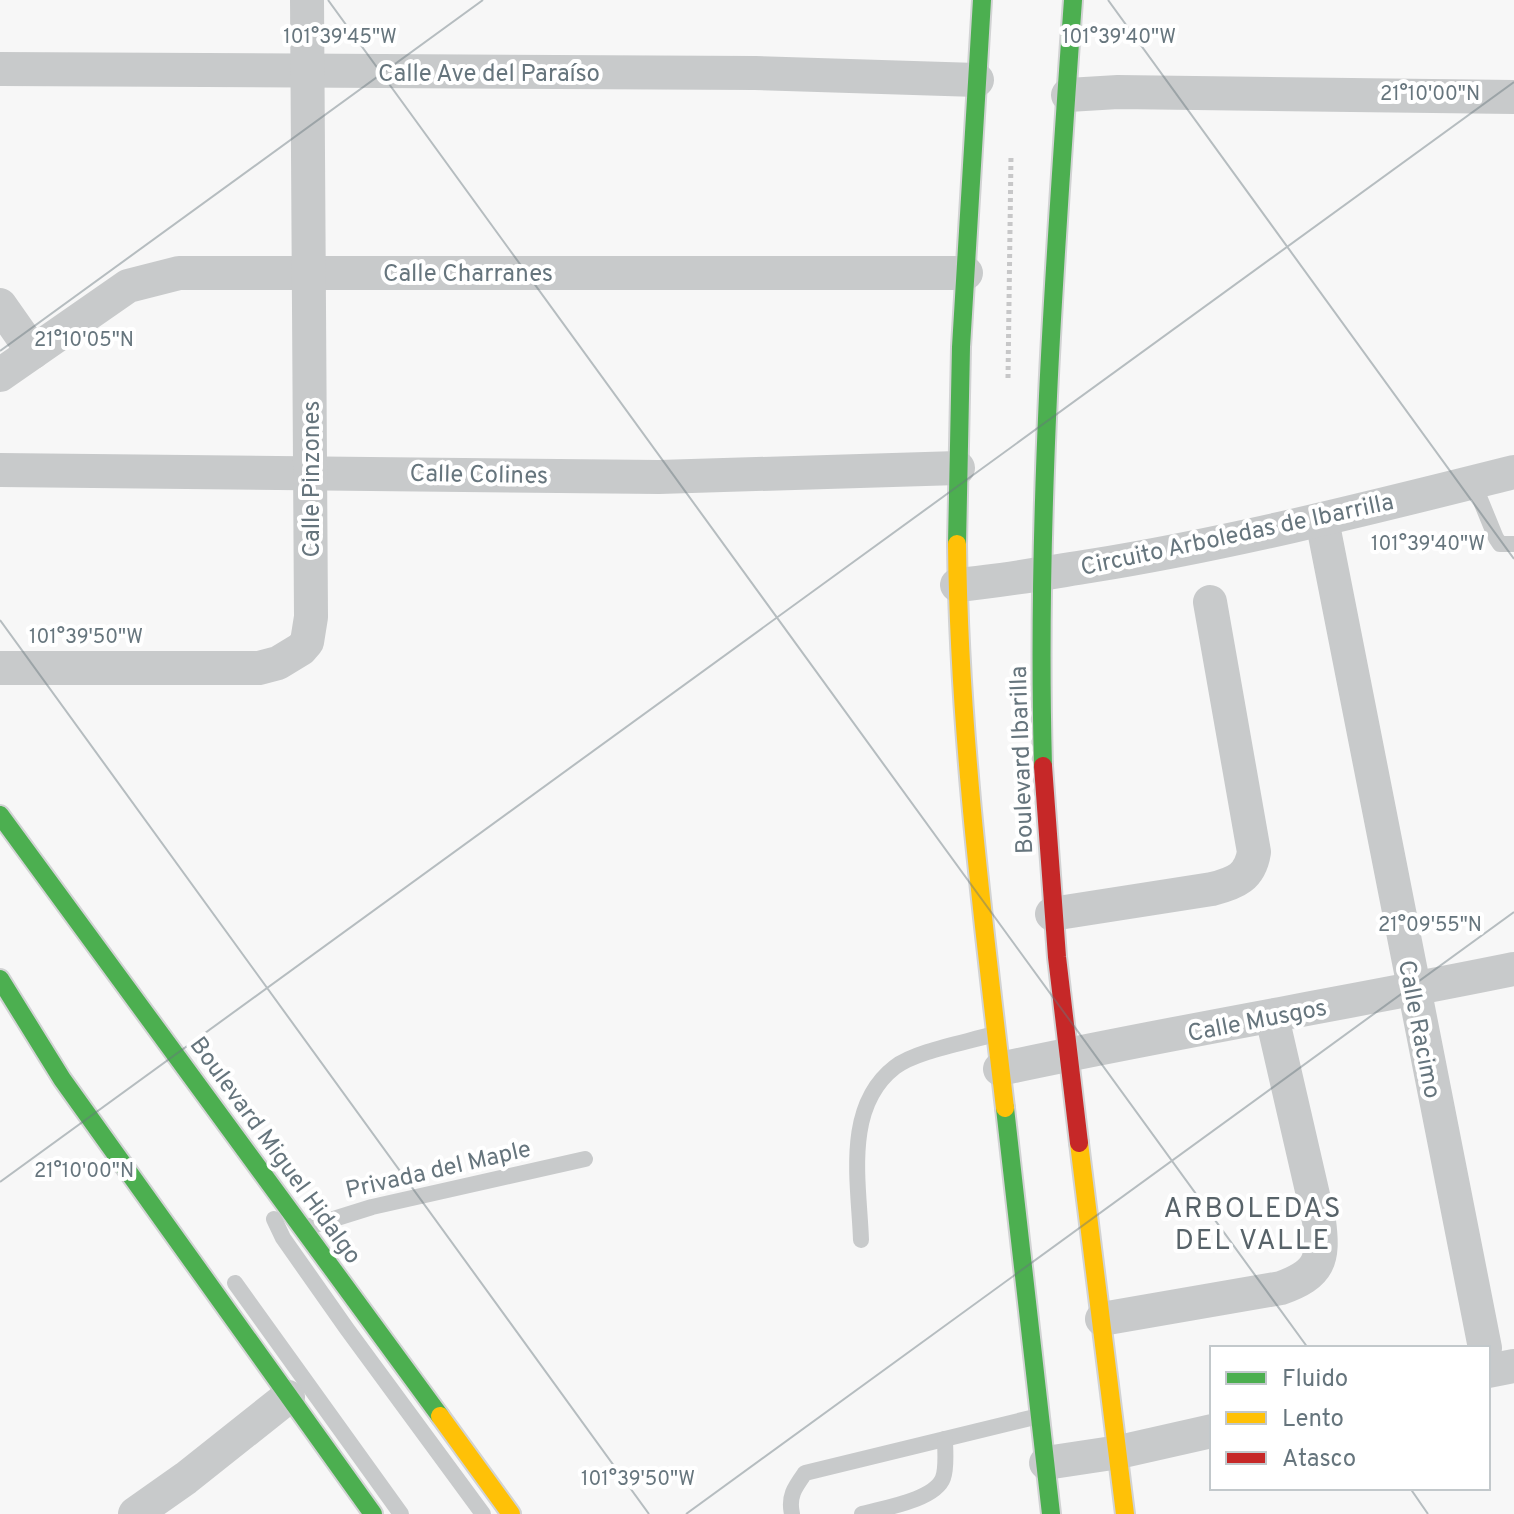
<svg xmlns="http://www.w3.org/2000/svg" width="1514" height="1514" font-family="Overpass,sans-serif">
  <rect width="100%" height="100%" fill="#f7f7f7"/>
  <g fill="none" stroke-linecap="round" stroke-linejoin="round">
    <defs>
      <g id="fast">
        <path d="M957 544 961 347 982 0"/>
        <path d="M1043 766C1036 510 1055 255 1073 0"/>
        <path d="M0 815 440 1416"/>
        <path d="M0 979 62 1079 373 1514"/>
        <path d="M1005 1108 1051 1514"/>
      </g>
      <g id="slow">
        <path d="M957 544C959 733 983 920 1005 1108"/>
        <path d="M1079 1143 1125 1514"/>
        <path d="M440 1416 511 1514"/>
      </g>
      <path id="jam" d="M1043 766 1057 957 1079 1143"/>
    </defs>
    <use href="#fast" stroke="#d2d3d4" stroke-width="22"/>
    <use href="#slow" stroke="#d2d3d4" stroke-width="22"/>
    <use href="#jam" stroke="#d2d3d4" stroke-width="22"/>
    <path stroke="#c7c7c8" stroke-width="5" stroke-dasharray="4 4" stroke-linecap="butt" d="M1008 378 1011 156"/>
    <g stroke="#c8cacb" stroke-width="16">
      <path d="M1473 482 1496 538 1500 544H1514"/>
      <path d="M274 1219 283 1238 347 1329 483 1514"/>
      <path d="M308 1227 372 1207 585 1159"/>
      <path d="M861 1240C859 1183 843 1107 895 1067 915 1051 968 1042 994 1034"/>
      <path d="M235 1283 401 1514"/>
      <path d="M792 1514C788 1496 795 1487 805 1473L1039 1416"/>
      <path d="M862 1514C883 1508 935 1500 943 1478 947 1467 945 1451 945 1439"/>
    </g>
    <g stroke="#c8cacb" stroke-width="34">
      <path d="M0 69 755 73 977 80"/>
      <path d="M1068 95 1118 92 1514 97"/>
      <path d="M0 305 33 352"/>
      <path d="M0 375 128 286 179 273H966"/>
      <path d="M0 470 659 477 958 468"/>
      <path d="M1322 520 1485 1348"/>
      <path d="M957 585C1002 581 1046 573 1090 566 1233 543 1374 507 1514 472"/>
      <path d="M0 668H259L278 663 301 649 307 642 311 617 307 0"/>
      <path d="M1052 914 1212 889C1236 883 1250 877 1254 852L1210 602"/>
      <path d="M1000 1069C1171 1032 1343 1004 1514 969"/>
      <path d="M1102 1319 1281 1288C1320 1274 1324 1260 1319 1221L1272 1017"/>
      <path d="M1488 1371 1514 1366"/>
      <path d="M1046 1463 1119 1452 1212 1431"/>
      <path d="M135 1514 186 1478 288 1397"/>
    </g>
    <use href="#fast" stroke="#4caf50" stroke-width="18"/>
    <use href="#slow" stroke="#ffc107" stroke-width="18"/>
    <use href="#jam" stroke="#c62828" stroke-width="18"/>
  </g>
  <path fill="none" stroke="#66757d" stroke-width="2" stroke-opacity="0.45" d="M328 0 1308 1348M1108 0 1514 559M0 351 483 0M0 620 649 1514M0 1182 1514 82M1410 1488 1428 1514M686 1514 1514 912"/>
  <g text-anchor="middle" stroke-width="8" stroke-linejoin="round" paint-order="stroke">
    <g font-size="24" fill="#66757d" stroke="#fff">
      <text x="489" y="81">Calle Ave del Paraíso</text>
      <text x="468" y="281">Calle Charranes</text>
      <text transform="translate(479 474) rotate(1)" y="8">Calle Colines</text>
      <text transform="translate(311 479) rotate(-90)" y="8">Calle Pinzones</text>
      <text transform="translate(1237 534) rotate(-12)" y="8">Circuito Arboledas de Ibarrilla</text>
      <text transform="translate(1021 760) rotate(-92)" y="8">Boulevard Ibarilla</text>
      <text transform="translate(1257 1020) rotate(-11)" y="8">Calle Musgos</text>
      <text transform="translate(1420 1029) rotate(79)" y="8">Calle Racimo</text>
      <text transform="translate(276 1150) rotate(54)" y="8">Boulevard Miguel Hidalgo</text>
      <text transform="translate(438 1169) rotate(-13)" y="8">Privada del Maple</text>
    </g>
    <g font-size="28" letter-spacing="2" fill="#586369" stroke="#fff">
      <text x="1253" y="1217">ARBOLEDAS<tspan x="1253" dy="32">DEL VALLE</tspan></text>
    </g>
  </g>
  <g font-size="20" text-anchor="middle" fill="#66757d" stroke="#fff" stroke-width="8" stroke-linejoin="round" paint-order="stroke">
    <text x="340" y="43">101°39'45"W</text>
    <text x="1119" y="43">101°39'40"W</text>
    <text x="1430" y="100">21°10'00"N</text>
    <text x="84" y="346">21°10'05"N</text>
    <text x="1428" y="550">101°39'40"W</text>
    <text x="86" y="643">101°39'50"W</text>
    <text x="1430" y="931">21°09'55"N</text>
    <text x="84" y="1177">21°10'00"N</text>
    <text x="638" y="1485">101°39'50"W</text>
  </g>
  <rect x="1210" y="1346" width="280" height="144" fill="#ffffff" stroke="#c2c8cb" stroke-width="2"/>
  <rect x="1226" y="1372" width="40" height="12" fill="#4caf50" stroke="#c2c8cb" stroke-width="2"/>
  <text x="1282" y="1386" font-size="24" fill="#66757d">Fluido</text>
  <rect x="1226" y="1412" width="40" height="12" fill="#ffc107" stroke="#c2c8cb" stroke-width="2"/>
  <text x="1282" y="1426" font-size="24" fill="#66757d">Lento</text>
  <rect x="1226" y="1452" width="40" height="12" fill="#c62828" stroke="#c2c8cb" stroke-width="2"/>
  <text x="1282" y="1466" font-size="24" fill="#66757d">Atasco</text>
</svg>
